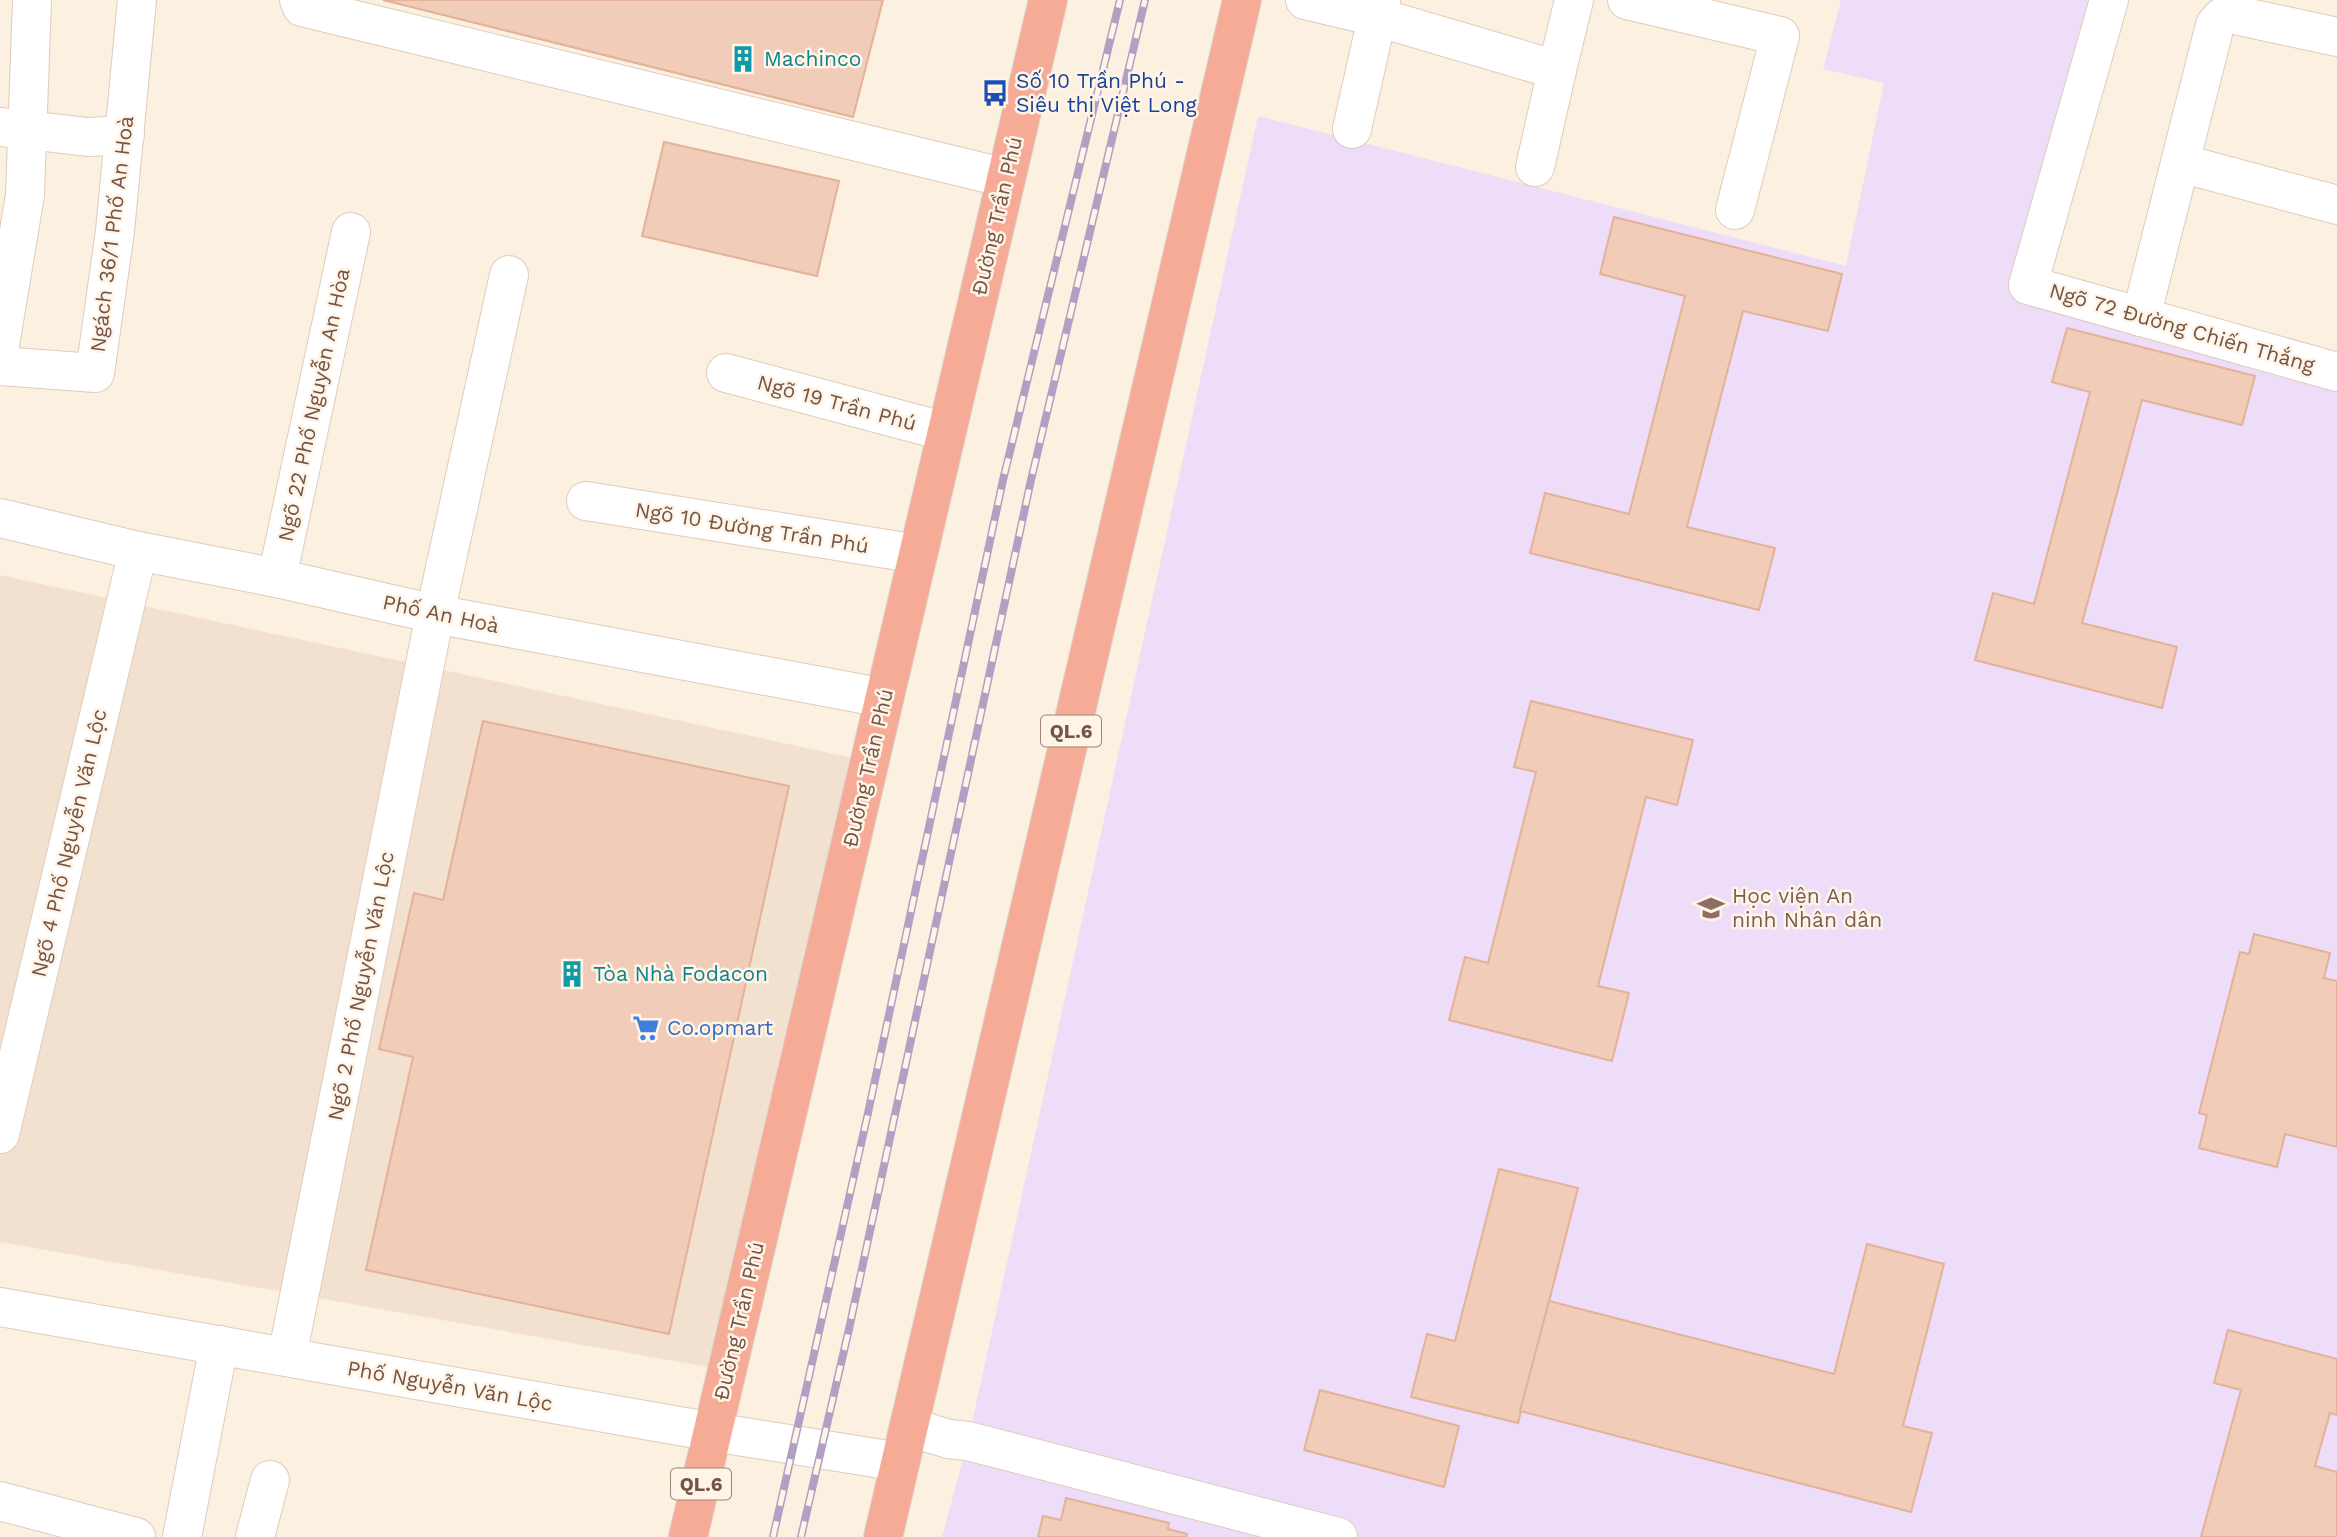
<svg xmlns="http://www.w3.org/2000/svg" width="2337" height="1537" font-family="'Work Sans',sans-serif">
  <rect width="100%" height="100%" fill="#fcf0e0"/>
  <path fill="#f3e1cf" d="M0 575 858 759 731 1371 0 1242Z"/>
  <path fill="#edddf8" d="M1841 0H2091L2019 293 2337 374V1537H942L968 1441 1258 116 1846 266 1884 83 1823 69Z"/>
  <g fill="#f1ccb8" stroke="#e4b199" stroke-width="2">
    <path d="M383 0H883L853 117Z"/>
    <path d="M664 142 839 181 817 276 642 236Z"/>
    <path d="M1614 217 1842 274 1828 331 1743 311 1687 527 1775 548 1759 610 1530 553 1545 493 1629 514 1685 296 1600 274Z"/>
    <path d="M2067 328 2255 376 2242 425 2142 400 2082 623 2177 647 2162 708 1975 660 1993 593 2034 604 2090 392 2052 382Z"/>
    <path d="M1531 701 1693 740 1677 805 1646 797 1598 986 1629 993 1612 1061 1449 1020 1465 957 1488 963 1536 772 1514 767Z"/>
    <path d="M483 721 789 786 669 1334 366 1270 413 1057 379 1049 414 893 443 900Z"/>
    <path d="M2254 934 2330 953 2324 978 2337 981V1147L2285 1134 2277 1167 2199 1148 2207 1115 2199 1113 2240 952 2249 954Z"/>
    <path d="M1499 1169 1578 1188 1518 1423 1411 1397 1427 1334 1455 1341Z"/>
    <path d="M1867 1244 1944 1264 1903 1426 1932 1433 1911 1512 1520 1411 1549 1301 1834 1374Z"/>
    <path d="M2228 1330 2337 1359V1415L2330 1413 2315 1466 2337 1472V1537H2201L2241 1390 2214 1383Z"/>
    <path d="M1320 1390 1459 1426 1444 1487 1304 1450Z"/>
    <path d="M1066 1498 1169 1523 1168 1529 1187 1534 1186 1537H1038L1043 1516 1061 1520Z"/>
  </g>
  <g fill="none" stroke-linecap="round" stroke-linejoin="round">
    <defs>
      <g id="minor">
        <path d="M299 0 302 7 1006 178"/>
        <path d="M1305 0 1377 17 1557 70 1574 0"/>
        <path d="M1627 0 1780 36 1735 210"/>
        <path d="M2109 0 2028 285 2337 372"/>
        <path d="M2 127 88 137 125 135"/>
        <path d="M1352 129 1381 0"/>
        <path d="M2180 163 2337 205"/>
        <path d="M1535 167 1557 70"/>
        <path d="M2141 317 2215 25 2222 17 2230 14 2337 37"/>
        <path d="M0 345 25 195 32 0"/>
        <path d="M0 366 95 373 115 231 137 0"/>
        <path d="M726 373 947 432"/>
        <path d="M586 501 918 554"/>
        <path d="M0 518 138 551 277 578 435 614 884 698"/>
        <path d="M277 578 351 232"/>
        <path d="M0 1134 138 551"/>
        <path d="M0 1307 713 1432 900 1462"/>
        <path d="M287 1357 435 614 509 275"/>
        <path d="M909 1427 949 1439 968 1441 1338 1537"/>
        <path d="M0 1501 136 1537"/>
        <path d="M182 1537 219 1345"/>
        <path d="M255 1537 270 1480"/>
      </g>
      <g id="highway">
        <path d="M688 1537 1048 0"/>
        <path d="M883 1537 1242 0"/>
      </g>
    </defs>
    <use href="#minor" stroke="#e0cbbc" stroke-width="40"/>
    <use href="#highway" stroke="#dad3cf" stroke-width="40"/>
    <use href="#minor" stroke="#fff" stroke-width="38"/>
    <use href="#highway" stroke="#f6ab97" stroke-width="38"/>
    <defs>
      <g id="rail">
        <path d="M773 1537 868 1113 1003 480 1120 0"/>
        <path d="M801 1537 849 1329 1031 480 1145 0"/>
      </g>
    </defs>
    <use href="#rail" stroke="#b2a0c4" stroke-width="8"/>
    <use href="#rail" stroke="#fff4e6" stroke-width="5" stroke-dasharray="16" stroke-linecap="butt"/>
  </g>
  <defs>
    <symbol id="building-bare" viewBox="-9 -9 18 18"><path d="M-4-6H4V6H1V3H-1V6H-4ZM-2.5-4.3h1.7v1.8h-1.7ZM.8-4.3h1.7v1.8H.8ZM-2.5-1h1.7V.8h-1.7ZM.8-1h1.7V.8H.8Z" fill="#0f9aa8" stroke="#fff4e6" stroke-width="2.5" paint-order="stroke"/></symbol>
    <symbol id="bus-bare" viewBox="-9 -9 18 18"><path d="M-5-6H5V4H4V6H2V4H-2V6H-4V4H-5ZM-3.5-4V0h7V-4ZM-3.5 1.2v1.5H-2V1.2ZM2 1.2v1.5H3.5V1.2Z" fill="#1a4fb4" stroke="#fff4e6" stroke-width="2.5" paint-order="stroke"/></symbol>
    <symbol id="university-bare" viewBox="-9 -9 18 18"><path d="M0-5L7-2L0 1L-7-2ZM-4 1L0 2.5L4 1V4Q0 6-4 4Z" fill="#8d6e63" stroke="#fff4e6" stroke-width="2.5" paint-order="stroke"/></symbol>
    <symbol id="supermarket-bare" viewBox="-9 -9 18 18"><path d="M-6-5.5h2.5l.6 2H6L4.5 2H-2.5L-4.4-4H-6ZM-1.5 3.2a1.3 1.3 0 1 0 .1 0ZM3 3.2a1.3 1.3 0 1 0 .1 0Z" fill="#3f7fe0" stroke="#fff4e6" stroke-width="2.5" paint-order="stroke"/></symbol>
  </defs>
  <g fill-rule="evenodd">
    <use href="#building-bare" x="724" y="40" width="38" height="38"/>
    <use href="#bus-bare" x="976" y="74" width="38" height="38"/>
    <use href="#university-bare" x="1692" y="889" width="38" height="38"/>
    <use href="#building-bare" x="553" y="955" width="38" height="38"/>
    <use href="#supermarket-bare" x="627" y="1009" width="38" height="38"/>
  </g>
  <g text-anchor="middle" stroke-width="5" stroke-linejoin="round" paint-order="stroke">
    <g fill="#fff4e6" stroke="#9c8577" stroke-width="2">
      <rect x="1041" y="715.5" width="60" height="31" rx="5"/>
      <rect x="671" y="1468.5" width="60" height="31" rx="5"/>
    </g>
    <g font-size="19" font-weight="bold" fill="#725548">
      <text x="1071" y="738">QL.6</text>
      <text x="701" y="1491">QL.6</text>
    </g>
    <g font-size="21" fill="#0d838f" stroke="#fff4e6" text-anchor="start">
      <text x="764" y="66">Machinco</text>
      <text x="593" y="981">Tòa Nhà Fodacon</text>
    </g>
    <g font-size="21" fill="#164399" stroke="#fff4e6" text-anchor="start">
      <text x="1016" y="88">Số 10 Trần Phú -<tspan x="1016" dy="24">Siêu thị Việt Long</tspan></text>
    </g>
    <g font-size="21" fill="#725548" stroke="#fff4e6">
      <text transform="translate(997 216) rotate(-77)" y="7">Đường Trần Phú</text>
      <text transform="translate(112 234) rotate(-83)" y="7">Ngách 36/1 Phố An Hoà</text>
      <text transform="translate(2182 328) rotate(16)" y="7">Ngõ 72 Đường Chiến Thắng</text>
      <text transform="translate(837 403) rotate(15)" y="7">Ngõ 19 Trần Phú</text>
      <text transform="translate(314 405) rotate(-78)" y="7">Ngõ 22 Phố Nguyễn An Hòa</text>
      <text transform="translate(752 528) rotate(9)" y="7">Ngõ 10 Đường Trần Phú</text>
      <text transform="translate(441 614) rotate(12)" y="7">Phố An Hoà</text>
      <text transform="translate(868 768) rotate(-77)" y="7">Đường Trần Phú</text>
      <text transform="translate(69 843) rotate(-77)" y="7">Ngõ 4 Phố Nguyễn Văn Lộc</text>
      <text transform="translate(361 986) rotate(-79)" y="7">Ngõ 2 Phố Nguyễn Văn Lộc</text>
      <text transform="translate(739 1321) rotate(-77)" y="7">Đường Trần Phú</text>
      <text transform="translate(450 1386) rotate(10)" y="7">Phố Nguyễn Văn Lộc</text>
    </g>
    <g font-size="21" fill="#785e54" stroke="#fff4e6" text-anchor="start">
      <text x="1732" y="903">Học viện An<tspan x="1732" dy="24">ninh Nhân dân</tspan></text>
    </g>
    <g font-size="21" fill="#366cbe" stroke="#fff4e6" text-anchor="start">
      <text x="667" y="1035">Co.opmart</text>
    </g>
  </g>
</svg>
